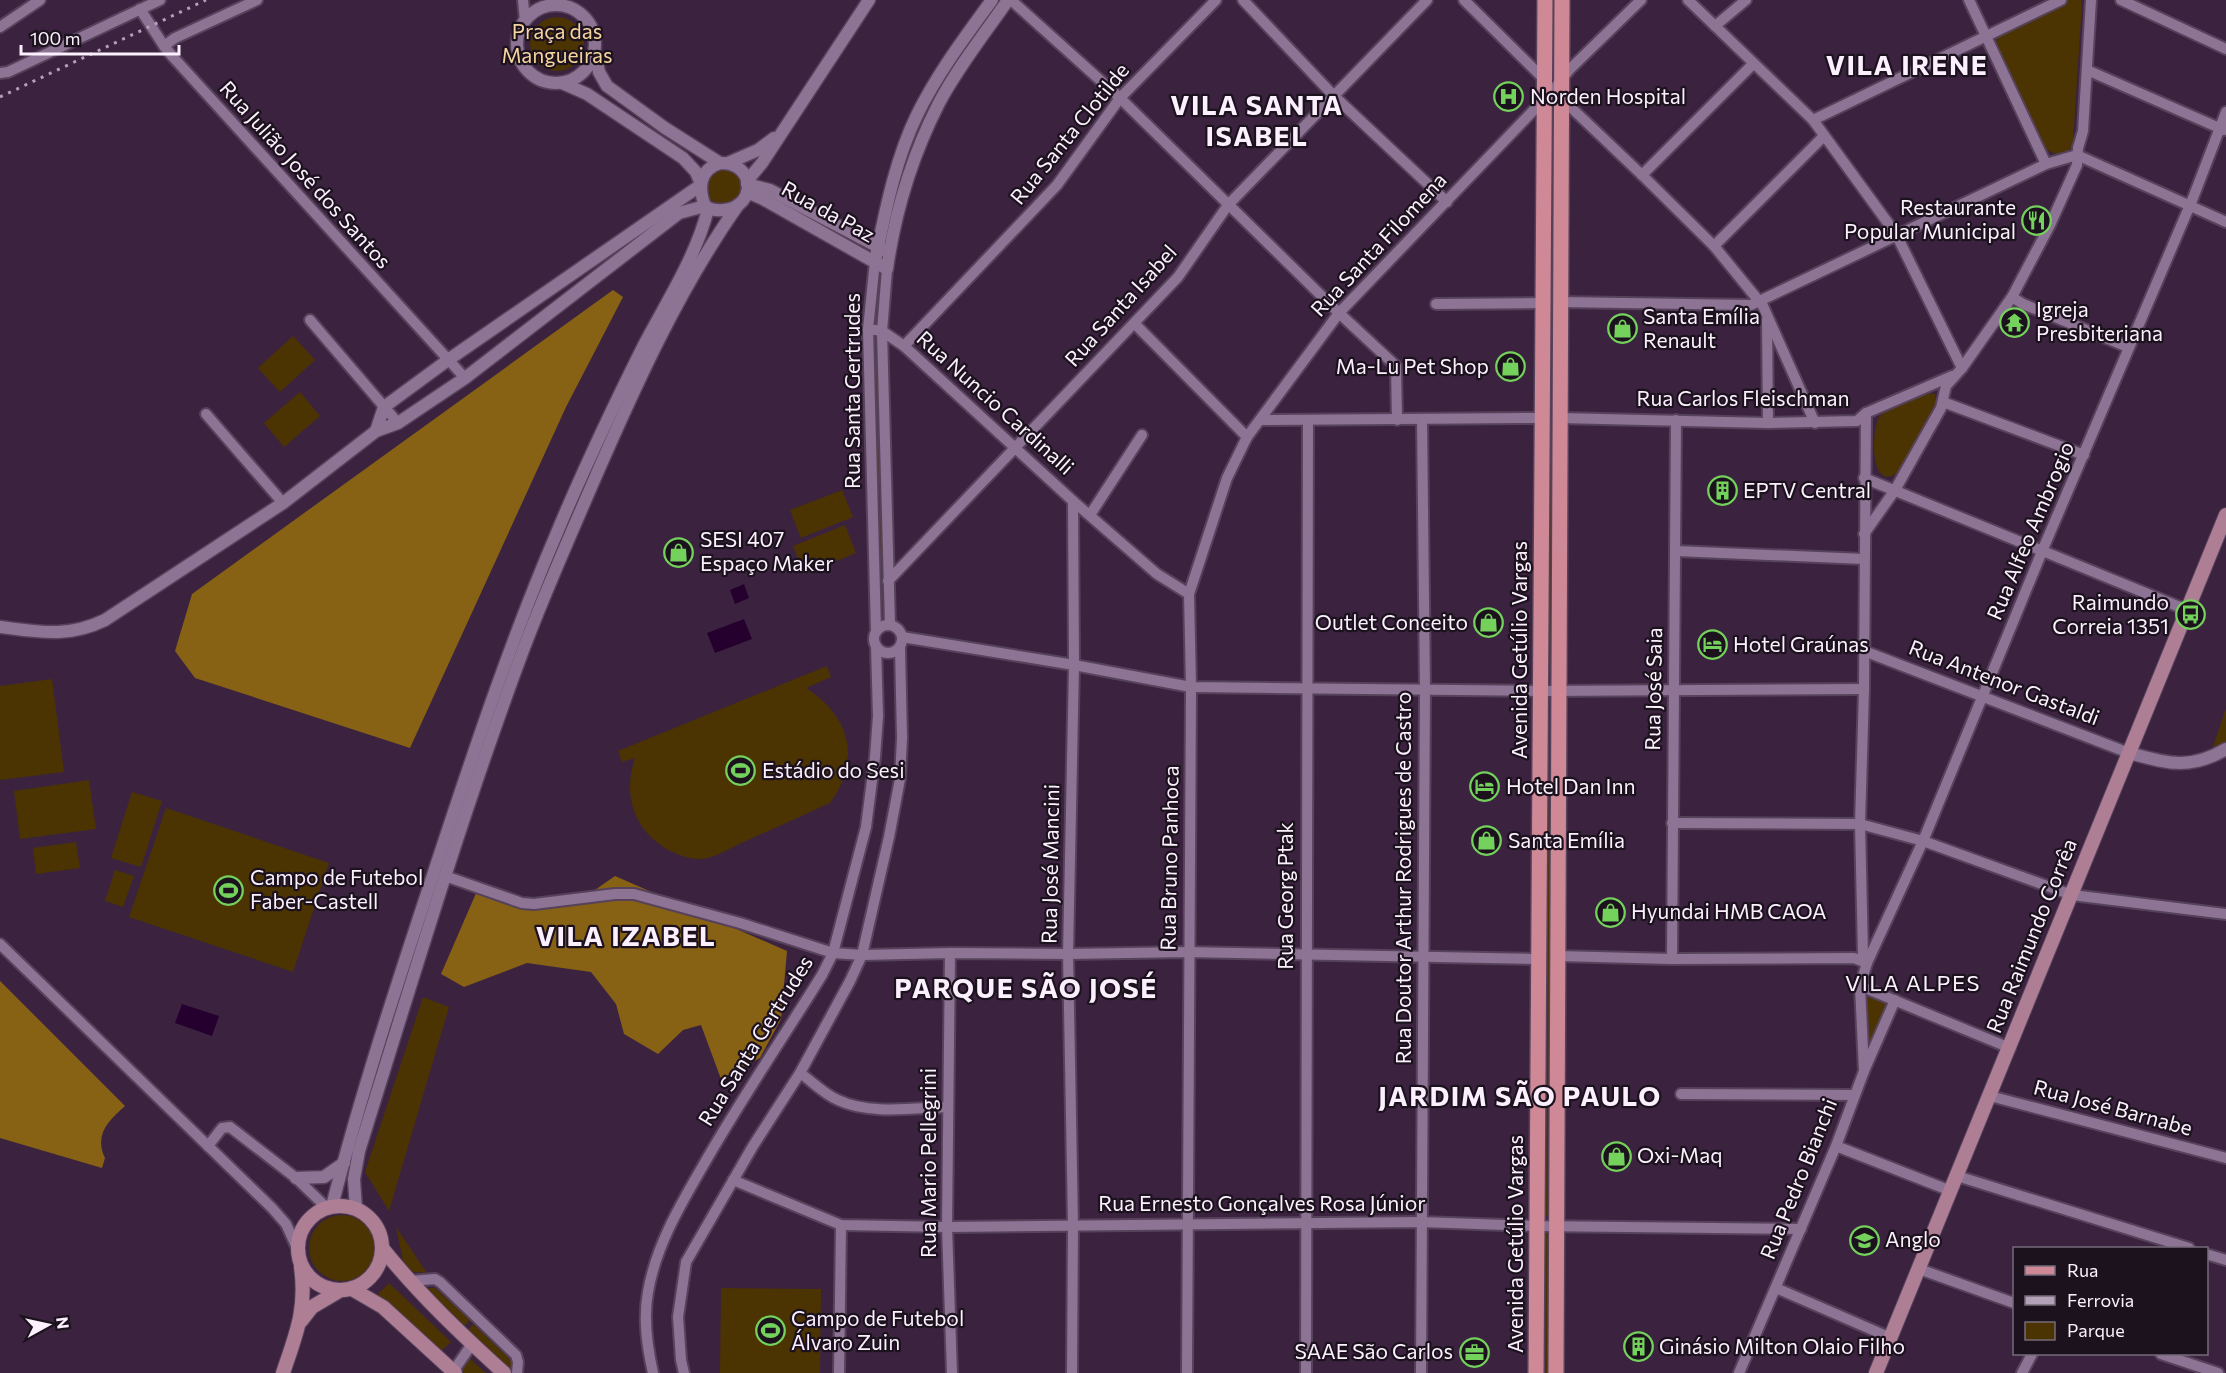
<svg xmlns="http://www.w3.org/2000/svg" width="2226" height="1373" font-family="Commissioner,sans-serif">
  <rect width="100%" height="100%" fill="#3b2340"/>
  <g fill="#4b3302">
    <path d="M1551 0H1558L1555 67 1552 64Z"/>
    <path d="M2068 0H2081L2082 3 2073 142 2069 151C2059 156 2053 154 2044 148L1996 44 1998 32Z"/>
    <path d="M986 16 989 17 966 52 892 219H890L906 160 925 110 934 93Z"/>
    <circle cx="557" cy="44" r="27"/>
    <path d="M1555 105 1554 680 1551 681 1548 675 1552 108Z"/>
    <circle cx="724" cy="187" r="18"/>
    <path d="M293 336 315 360 280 392 258 368Z"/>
    <path d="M872 339 879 341 885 579 879 580Z"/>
    <path d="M300 392 320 416 284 447 264 423Z"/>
    <path d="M1924 393 1935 394 1937 407 1899 471C1871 497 1869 428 1881 415 1889 407 1912 399 1924 393Z"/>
    <path d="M842 490 853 517 801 538 790 510Z"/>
    <path d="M845 525 856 553 804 574 793 546Z"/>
    <path d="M827 666 831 677 806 688C850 716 862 760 830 803 802 816 774 828 746 841 734 846 720 855 708 858 685 863 656 846 643 828 628 807 627 782 635 758L622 762 618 751Z"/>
    <path d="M52 679 64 772 0 780V686Z"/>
    <path d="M1549 696H1552L1550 1217 1548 1218 1545 1214 1548 698Z"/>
    <path d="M2226 708V742L2212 750Z"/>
    <path d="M89 780 96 829 20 839 14 791Z"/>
    <path d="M132 792 162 801 141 867 111 858Z"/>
    <path d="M166 808 329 863 293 972 129 917Z"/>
    <path d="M76 842 80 868 36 874 33 848Z"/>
    <path d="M115 870 134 876 123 907 105 901Z"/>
    <path d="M1871 996 1886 1002 1887 1006 1870 1042 1866 1043 1864 1040 1866 1000Z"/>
    <path d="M423 997 449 1007 389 1211 365 1172Z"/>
    <circle cx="342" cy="1248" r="33"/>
    <path d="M396 1227 427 1273 405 1271Z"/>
    <path d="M1547 1230 1550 1231 1549 1373H1543L1545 1232Z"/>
    <path d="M389 1283 451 1342 439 1353 377 1295Z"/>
    <path d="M424 1288H435L470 1320 464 1326Z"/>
    <path d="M721 1288 821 1289 820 1373H720Z"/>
    <path d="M473 1324 514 1363 513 1371 468 1330Z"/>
    <path d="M468 1357 486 1373H464L462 1371Z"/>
  </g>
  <g fill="#876114">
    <path d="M613 290 623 297 566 407 410 748 195 678 175 651 192 594Z"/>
    <path d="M615 876 787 951 781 1019 760 1058 721 1079 701 1025 683 1030 658 1054 624 1034 616 1004 591 972 527 963 464 987 441 974 480 884 521 901 592 892Z"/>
    <path d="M0 981 125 1106C108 1121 94 1135 105 1158L102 1168 0 1138Z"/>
  </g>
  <g fill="#25002e">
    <path d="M744 584 749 598 735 604 730 590Z"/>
    <path d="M744 619 752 639 715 653 707 633Z"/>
    <path d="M182 1004 219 1016 212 1036 175 1023Z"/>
  </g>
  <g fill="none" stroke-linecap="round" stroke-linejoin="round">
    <defs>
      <g id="minor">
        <path d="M257 0 175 38 164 46 173 57 465 378"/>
        <path d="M523 0 525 21"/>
        <path d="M557 0 566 7"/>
        <path d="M1011 0 1120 98 1339 313 1396 366 1397 420"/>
        <path d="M1243 0 1333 95 1447 202"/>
        <path d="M1464 0 1547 82"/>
        <path d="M1688 0 1813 120 1896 234 1962 368"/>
        <path d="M1969 0 2046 164"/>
        <path d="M2121 0 2226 49"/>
        <path d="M140 9 164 46"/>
        <path d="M1715 26 1746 0"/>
        <path d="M0 27 40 0"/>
        <path d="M2087 70 2224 130"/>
        <path d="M0 73 8 72 160 0"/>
        <path d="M1561 98 1642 175 1714 246 1763 306 1815 423"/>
        <path d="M1813 120 2061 0"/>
        <path d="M2077 155 2226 222"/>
        <path d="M1642 175 1753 64"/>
        <path d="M1714 246 1824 136"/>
        <path d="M875 261 868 329 876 631"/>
        <path d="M887 269 882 331 890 625"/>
        <path d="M2012 297 2023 304 2128 347"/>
        <path d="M1560 302 1751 305 2046 164 2077 155"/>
        <path d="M1436 304 1541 303"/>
        <path d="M310 320 398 423"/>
        <path d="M1767 320 1768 423"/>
        <path d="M1135 324 1247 437"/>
        <path d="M868 329 882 331 904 346 1073 501 1157 574 1189 594"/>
        <path d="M904 346 1057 185 1120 98 1216 0"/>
        <path d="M1943 402 2084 455"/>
        <path d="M206 414 283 503"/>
        <path d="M1560 418 1768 423 1857 421 1866 413 1952 376"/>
        <path d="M1260 420 1541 418"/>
        <path d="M1864 478 2187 610"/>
        <path d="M1090 515 1142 435"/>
        <path d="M1864 534 1895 490 1941 408 1946 386 1962 368 2012 297 2050 225 2077 165 2078 148 2083 131 2091 0"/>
        <path d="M1676 551 1864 559"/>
        <path d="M888 581 1178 277 1228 205 1427 0"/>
        <circle cx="888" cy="639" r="14"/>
        <path d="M902 637 1074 665 1191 687 1542 691 1864 689"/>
        <path d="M1864 651 2129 753"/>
        <path d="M1672 823 1860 824 1923 841 2072 895 2226 914"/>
        <path d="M445 876 522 903 534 904 615 894H634L740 923 833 953 862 955 950 953 1068 954 1188 952 1540 959"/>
        <path d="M0 944 272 1208 286 1224 297 1248"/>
        <path d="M950 953 947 1227 952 1373"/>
        <path d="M1558 956 1672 959 1854 958 1867 963 1923 841 2043 549 2193 198 2226 112"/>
        <path d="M1672 959 1676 420"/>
        <path d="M1860 986 2010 1048"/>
        <path d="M1864 1071 1860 986 1867 963 1863 955 1860 824 1864 689 1866 413"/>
        <path d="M800 1073C813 1082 824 1094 838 1100 869 1115 914 1108 948 1107"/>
        <path d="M1681 1094 1854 1095"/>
        <path d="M1990 1096 2226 1158"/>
        <path d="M208 1146 222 1128 230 1127 296 1178 326 1207"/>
        <path d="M1836 1146 1951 1191"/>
        <path d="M1957 1176 2189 1248"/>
        <path d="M733 1180 841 1225 947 1227 1422 1222 1536 1226 1801 1229"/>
        <path d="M2206 1254 2226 1260"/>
        <path d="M1919 1269 2014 1303"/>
        <path d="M410 1281 435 1279 440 1282 516 1355 518 1362 517 1373"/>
        <path d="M1776 1288 1891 1338"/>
        <path d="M2161 1354 2218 1373"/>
        <path d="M452 1373 472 1344"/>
        <path d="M653 1373C647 1346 643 1319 648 1292 656 1245 681 1204 704 1164 741 1099 783 1038 822 975L833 953 866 827 875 757 878 716 876 646"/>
        <path d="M684 1373 681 1360 678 1317 686 1262 753 1146 800 1073 850 981 862 955 889 837 900 779 902 738 900 648"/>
        <path d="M839 1373 841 1225"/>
        <path d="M1072 1373 1073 1225 1068 954 1074 665 1073 501"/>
        <path d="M1187 1373 1191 687 1189 594 1227 478 1247 437 1339 313 1554 89 1570 69 1641 0"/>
        <path d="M1306 1373 1308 420"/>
        <path d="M1421 1373 1425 689 1422 419"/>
        <path d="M1739 1373 1836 1146 1864 1071 1895 1000"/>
        <path d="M2022 1373 2032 1354"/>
      </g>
      <g id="tertiary">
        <circle cx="556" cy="44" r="39"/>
        <path d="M595 53 599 72 607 86 665 128 720 163"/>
        <path d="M562 83 587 94 683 158 696 172 701 184"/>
        <path d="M720 163C755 162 758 206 724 210 717 211 711 210 705 206 698 188 699 170 720 163Z"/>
        <path d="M728 163 758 150 774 138"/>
        <path d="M747 181 762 163 869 0"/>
        <path d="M747 184 770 190 884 250"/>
        <path d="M747 192 763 199 887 269C895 212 913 154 939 103 958 67 985 33 1008 0"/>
        <path d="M875 261C885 213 895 160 917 115 937 74 965 37 992 0"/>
        <path d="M376 431 384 407 448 360 701 185"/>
        <path d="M0 627C40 632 68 638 105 620L283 503 376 431 398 423 465 378 679 213 705 206"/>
        <path d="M2129 753C2167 763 2189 771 2226 749"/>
        <path d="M296 1178 324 1177 344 1163"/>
        <path d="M332 1206C362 1089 401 972 439 857 475 748 511 640 556 535 583 470 613 407 644 345 667 301 696 257 708 209"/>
        <path d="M356 1209 354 1179 359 1151C411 984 461 817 522 653 544 594 570 536 595 478 636 384 679 289 738 205"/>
      </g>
      <g id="secondary">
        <circle cx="340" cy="1248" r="42"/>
        <path d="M382 1248C419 1294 461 1334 504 1373"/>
        <path d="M352 1289 383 1307 455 1373"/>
        <path d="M301 1321 312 1307 339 1291"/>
        <path d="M283 1373C296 1334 307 1310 301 1267"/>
        <path d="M1876 1373 2226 515"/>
      </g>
      <g id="primary">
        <path d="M1536 1373 1545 0"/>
        <path d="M1556 1373 1562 0"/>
      </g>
    </defs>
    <use href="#minor" stroke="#56425a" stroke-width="14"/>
    <use href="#tertiary" stroke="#56425a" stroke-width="15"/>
    <use href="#secondary" stroke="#56425a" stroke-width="16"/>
    <use href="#primary" stroke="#56425a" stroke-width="18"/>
    <use href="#minor" stroke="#8d7394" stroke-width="10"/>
    <use href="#tertiary" stroke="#8d7394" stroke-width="12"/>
    <use href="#secondary" stroke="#ae7e95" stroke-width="14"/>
    <use href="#primary" stroke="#ce8896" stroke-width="15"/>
    <path stroke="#b3a2b7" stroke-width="3" stroke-dasharray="3 6" stroke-linecap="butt" d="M0 97 206 0"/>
  </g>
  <defs>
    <symbol id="hospital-ring" viewBox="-11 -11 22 22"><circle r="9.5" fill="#1c121e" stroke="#74d25c" stroke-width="1.5"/><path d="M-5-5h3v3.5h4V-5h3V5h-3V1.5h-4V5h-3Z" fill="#74d25c"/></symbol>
    <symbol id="restaurant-ring" viewBox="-11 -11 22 22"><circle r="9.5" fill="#1c121e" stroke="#74d25c" stroke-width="1.5"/><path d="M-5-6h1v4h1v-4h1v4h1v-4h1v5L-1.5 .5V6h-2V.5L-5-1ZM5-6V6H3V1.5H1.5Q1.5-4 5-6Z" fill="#74d25c"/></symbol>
    <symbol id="temple-ring" viewBox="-11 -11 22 22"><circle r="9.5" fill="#1c121e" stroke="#74d25c" stroke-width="1.5"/><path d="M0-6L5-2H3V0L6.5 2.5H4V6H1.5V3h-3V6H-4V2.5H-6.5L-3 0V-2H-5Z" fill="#74d25c"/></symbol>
    <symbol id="shop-ring" viewBox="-11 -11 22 22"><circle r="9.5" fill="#1c121e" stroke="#74d25c" stroke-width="1.5"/><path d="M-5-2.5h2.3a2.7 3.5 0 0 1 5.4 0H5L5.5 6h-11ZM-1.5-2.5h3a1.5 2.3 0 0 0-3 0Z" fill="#74d25c"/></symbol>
    <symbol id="building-ring" viewBox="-11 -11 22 22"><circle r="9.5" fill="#1c121e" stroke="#74d25c" stroke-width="1.5"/><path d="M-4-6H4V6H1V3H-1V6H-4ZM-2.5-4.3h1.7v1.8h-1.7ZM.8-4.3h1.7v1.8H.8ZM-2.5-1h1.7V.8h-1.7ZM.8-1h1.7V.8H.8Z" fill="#74d25c"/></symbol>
    <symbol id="bus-ring" viewBox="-11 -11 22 22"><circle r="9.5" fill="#1c121e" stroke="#74d25c" stroke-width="1.5"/><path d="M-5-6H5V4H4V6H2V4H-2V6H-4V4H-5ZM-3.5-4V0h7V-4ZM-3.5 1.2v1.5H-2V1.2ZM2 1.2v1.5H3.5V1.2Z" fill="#74d25c"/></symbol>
    <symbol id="hotel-ring" viewBox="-11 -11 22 22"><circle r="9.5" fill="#1c121e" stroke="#74d25c" stroke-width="1.5"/><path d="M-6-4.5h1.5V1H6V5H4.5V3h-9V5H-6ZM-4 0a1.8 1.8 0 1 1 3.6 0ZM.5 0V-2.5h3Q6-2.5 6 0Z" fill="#74d25c"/></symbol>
    <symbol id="stadium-ring" viewBox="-11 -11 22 22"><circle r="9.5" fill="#1c121e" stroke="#74d25c" stroke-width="1.5"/><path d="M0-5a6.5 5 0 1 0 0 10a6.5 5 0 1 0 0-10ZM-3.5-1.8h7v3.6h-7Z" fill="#74d25c"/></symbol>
    <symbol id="school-ring" viewBox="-11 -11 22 22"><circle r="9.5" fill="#1c121e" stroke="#74d25c" stroke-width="1.5"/><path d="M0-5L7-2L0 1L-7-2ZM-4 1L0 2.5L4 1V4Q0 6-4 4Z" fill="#74d25c"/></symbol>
    <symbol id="office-ring" viewBox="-11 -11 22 22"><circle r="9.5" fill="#1c121e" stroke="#74d25c" stroke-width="1.5"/><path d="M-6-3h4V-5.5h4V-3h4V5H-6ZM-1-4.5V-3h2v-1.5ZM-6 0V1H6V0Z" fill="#74d25c"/></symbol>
  </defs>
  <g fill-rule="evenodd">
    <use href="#hospital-ring" x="1492" y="80" width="33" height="33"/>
    <use href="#restaurant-ring" x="2020" y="204" width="33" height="33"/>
    <use href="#temple-ring" x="1998" y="306" width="33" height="33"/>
    <use href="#shop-ring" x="1606" y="312" width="33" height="33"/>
    <use href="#shop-ring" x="1494" y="350" width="33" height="33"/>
    <use href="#building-ring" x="1706" y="474" width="33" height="33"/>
    <use href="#shop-ring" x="662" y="536" width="33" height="33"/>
    <use href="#bus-ring" x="2174" y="598" width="33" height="33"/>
    <use href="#shop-ring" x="1472" y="606" width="33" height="33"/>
    <use href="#hotel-ring" x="1696" y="628" width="33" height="33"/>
    <use href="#stadium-ring" x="724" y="754" width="33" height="33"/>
    <use href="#hotel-ring" x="1468" y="770" width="33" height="33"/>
    <use href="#shop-ring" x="1470" y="824" width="33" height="33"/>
    <use href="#stadium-ring" x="212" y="874" width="33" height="33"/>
    <use href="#shop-ring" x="1594" y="896" width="33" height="33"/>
    <use href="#shop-ring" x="1600" y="1140" width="33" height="33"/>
    <use href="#school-ring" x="1848" y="1224" width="33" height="33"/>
    <use href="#stadium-ring" x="754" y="1314" width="33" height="33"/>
    <use href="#building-ring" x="1622" y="1330" width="33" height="33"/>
    <use href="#office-ring" x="1458" y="1336" width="33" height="33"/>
  </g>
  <g text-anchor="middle" stroke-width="4.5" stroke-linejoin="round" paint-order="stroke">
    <g font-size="21" fill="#f5d49e" stroke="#1c121e">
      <text x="557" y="39">Praça das<tspan x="557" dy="24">Mangueiras</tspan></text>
    </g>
    <g font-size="21" fill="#fcf0ff" stroke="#1c121e" text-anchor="start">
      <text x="1530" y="104">Norden Hospital</text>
      <text x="2016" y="215" text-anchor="end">Restaurante<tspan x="2016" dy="24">Popular Municipal</tspan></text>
      <text x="2036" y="317">Igreja<tspan x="2036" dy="24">Presbiteriana</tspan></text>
      <text x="1643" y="324">Santa Emília<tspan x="1643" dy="24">Renault</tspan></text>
      <text x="1489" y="374" text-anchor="end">Ma-Lu Pet Shop</text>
      <text x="1743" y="498">EPTV Central</text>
      <text x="700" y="547">SESI 407<tspan x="700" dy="24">Espaço Maker</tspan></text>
      <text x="2169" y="610" text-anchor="end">Raimundo<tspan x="2169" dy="24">Correia 1351</tspan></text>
      <text x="1468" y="630" text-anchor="end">Outlet Conceito</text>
      <text x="1733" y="652">Hotel Graúnas</text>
      <text x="762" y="778">Estádio do Sesi</text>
      <text x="1506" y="794">Hotel Dan Inn</text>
      <text x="1508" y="848">Santa Emília</text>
      <text x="250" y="885">Campo de Futebol<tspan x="250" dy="24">Faber-Castell</tspan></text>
      <text x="1631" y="919">Hyundai HMB CAOA</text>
      <text x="1637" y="1163">Oxi-Maq</text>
      <text x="1885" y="1247">Anglo</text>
      <text x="791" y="1326">Campo de Futebol<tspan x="791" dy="24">Álvaro Zuin</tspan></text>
      <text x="1659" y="1354">Ginásio Milton Olaio Filho</text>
      <text x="1453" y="1359" text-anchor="end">SAAE São Carlos</text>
    </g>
    <g font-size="21" fill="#fcf0ff" stroke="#1c121e">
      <text transform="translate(1070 134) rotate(-51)" y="7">Rua Santa Clotilde</text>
      <text transform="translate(305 175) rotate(48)" y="7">Rua Julião José dos Santos</text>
      <text transform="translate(828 212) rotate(29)" y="7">Rua da Paz</text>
      <text transform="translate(1379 245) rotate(-47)" y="7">Rua Santa Filomena</text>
      <text transform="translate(1121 306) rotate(-48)" y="7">Rua Santa Isabel</text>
      <text transform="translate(853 391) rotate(-90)" y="7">Rua Santa Gertrudes</text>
      <text x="1743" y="406">Rua Carlos Fleischman</text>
      <text transform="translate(995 403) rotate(42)" y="7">Rua Nuncio Cardinalli</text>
      <text transform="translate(2031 531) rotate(-67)" y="7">Rua Alfeo Ambrogio</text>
      <text transform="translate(1520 650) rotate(-90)" y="7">Avenida Getúlio Vargas</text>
      <text transform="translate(2004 683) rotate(21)" y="7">Rua Antenor Gastaldi</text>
      <text transform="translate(1654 689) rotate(-89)" y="7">Rua José Saia</text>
      <text transform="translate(1170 858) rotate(-89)" y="7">Rua Bruno Panhoca</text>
      <text transform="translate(1051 864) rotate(-89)" y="7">Rua José Mancini</text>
      <text transform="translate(1404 878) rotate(-90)" y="7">Rua Doutor Arthur Rodrigues de Castro</text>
      <text transform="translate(1286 896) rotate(-90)" y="7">Rua Georg Ptak</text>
      <text transform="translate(2032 936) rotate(-68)" y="7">Rua Raimundo Corrêa</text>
      <text transform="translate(756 1041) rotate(-58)" y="7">Rua Santa Gertrudes</text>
      <text transform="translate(2113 1108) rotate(15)" y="7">Rua José Barnabe</text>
      <text transform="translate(929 1163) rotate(-90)" y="7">Rua Mario Pellegrini</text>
      <text transform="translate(1799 1179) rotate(-68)" y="7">Rua Pedro Bianchi</text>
      <text x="1262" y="1211">Rua Ernesto Gonçalves Rosa Júnior</text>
      <text transform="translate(1516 1244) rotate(-90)" y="7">Avenida Getúlio Vargas</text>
    </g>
    <g font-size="22" letter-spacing="1.5" fill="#fcf0ff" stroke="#1c121e">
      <text x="1913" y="991">VILA ALPES</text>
    </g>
    <g font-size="27" font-weight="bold" letter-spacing="1.5" fill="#fcf0ff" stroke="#1c121e">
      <text x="1907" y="75">VILA IRENE</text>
      <text x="1257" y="115">VILA SANTA<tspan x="1257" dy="31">ISABEL</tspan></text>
      <text x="626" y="946">VILA IZABEL</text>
      <text x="1026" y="998">PARQUE SÃO JOSÉ</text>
      <text x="1520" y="1106">JARDIM SÃO PAULO</text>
    </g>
  </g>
  <rect x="2013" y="1247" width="195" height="108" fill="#1c121e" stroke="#766b78" stroke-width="1.5"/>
  <rect x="2025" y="1266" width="30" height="9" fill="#ce8896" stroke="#766b78" stroke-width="1.5"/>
  <text x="2067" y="1277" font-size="18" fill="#fcf0ff">Rua</text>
  <rect x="2025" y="1296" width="30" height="9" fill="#b3a2b7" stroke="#766b78" stroke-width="1.5"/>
  <text x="2067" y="1307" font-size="18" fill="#fcf0ff">Ferrovia</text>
  <rect x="2025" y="1322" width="30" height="18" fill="#4b3302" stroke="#766b78" stroke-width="1.5"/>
  <text x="2067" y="1337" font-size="18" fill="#fcf0ff">Parque</text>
  <g transform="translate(48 1325) rotate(82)" stroke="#1c121e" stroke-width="4.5" paint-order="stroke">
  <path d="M0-4.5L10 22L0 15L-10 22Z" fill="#fcf0ff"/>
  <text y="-9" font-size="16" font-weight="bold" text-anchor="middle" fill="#fcf0ff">N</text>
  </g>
  <path d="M21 45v9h158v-9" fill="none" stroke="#fcf0ff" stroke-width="3"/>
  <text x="30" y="45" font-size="18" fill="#fcf0ff" stroke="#1c121e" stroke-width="4.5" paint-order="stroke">100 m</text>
</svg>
